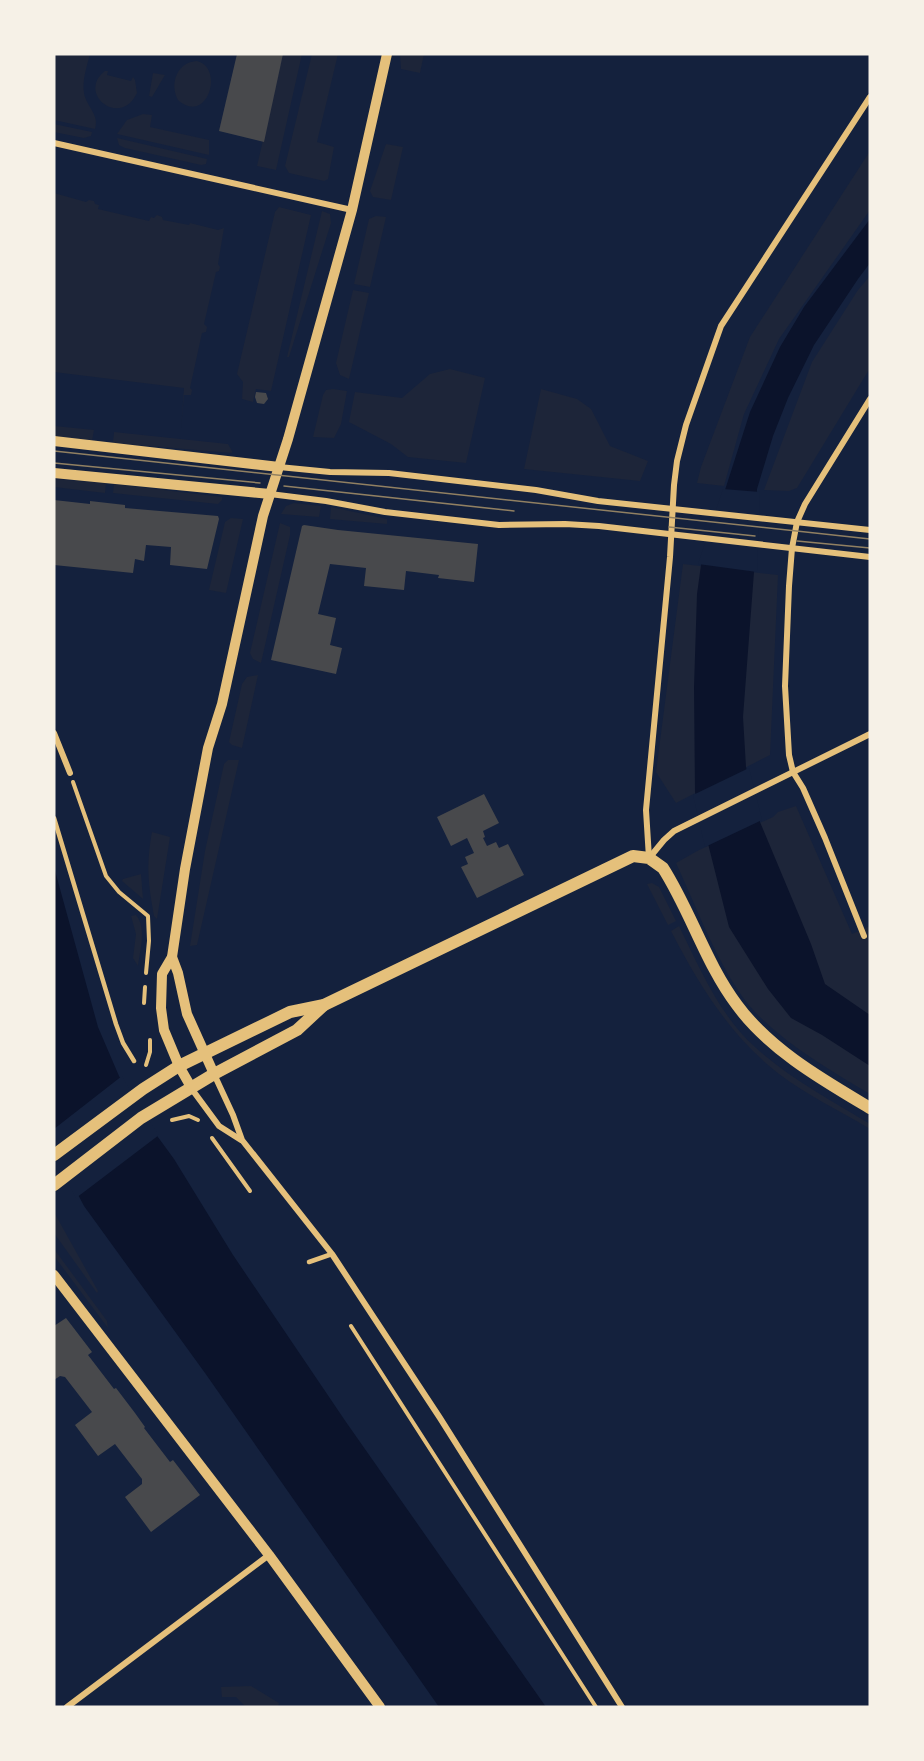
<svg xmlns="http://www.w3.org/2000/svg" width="924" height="1761" font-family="Lato,sans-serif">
  <rect width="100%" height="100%" fill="#14213d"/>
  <g fill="#1d2539">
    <path d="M54 54H90C87 66 82 80 84 93 86 106 100 115 95 129L54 120Z"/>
    <path d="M283 54H302L276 170 257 166Z"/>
    <path d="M312 54H338L317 142 334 147 328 179 324 181 289 173 285 166Z"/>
    <path d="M400 54H424L420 73 401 69Z"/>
    <path d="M197 61C225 68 207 126 178 100 169 84 177 62 197 61Z"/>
    <path d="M105 71H108L107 75 131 81 133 77 135 80 137 93C120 129 76 93 105 71Z"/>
    <path d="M153 73 165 75 152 97 149 96Z"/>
    <path d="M143 114 152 115 150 127 209 140V155L117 134 127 120Z"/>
    <path d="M54 124 92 132 91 136 84 138 54 132Z"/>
    <path d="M117 138 207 159 206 164 201 165 125 148 119 145Z"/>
    <path d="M386 144 403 147 391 200 373 197 370 191Z"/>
    <path d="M870 151V210L779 339 744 414 724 486 697 483 701 467 750 337Z"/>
    <path d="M54 193 86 202 89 200 94 201 95 204 99 205 98 209 149 221 151 217 154 218 157 215 162 217 163 220 189 225 190 223 218 230 224 228 218 264 220 267 219 271 216 272 204 324 207 327 206 332 202 333 190 388 192 390 191 395H184L181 428 184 388 54 372Z"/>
    <path d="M279 207 311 215 271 391 256 389 253 402 242 399 243 382 237 374 275 212Z"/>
    <path d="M322 211 330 214 331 223 289 357H287Z"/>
    <path d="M376 216 386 217 370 287 354 284 369 219Z"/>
    <path d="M870 276V368L797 488 789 491 764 490 812 362 858 290Z"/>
    <path d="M353 290 369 293 349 379 340 375 336 363Z"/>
    <path d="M450 369 485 378 466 463 408 457 391 444 349 422 355 392 402 398 430 374Z"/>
    <path d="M333 389 347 391 341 424 334 438 313 437 323 395 326 390Z"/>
    <path d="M541 389 577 399 591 409 610 446 648 461 640 481 524 469Z"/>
    <path d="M54 426 94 430 92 441 54 436Z"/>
    <path d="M114 432 228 444 232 451V453L113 443Z"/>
    <path d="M54 479 106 483 105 493 54 487Z"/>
    <path d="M114 484 222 497V500L218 504 113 493Z"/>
    <path d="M294 503 321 506 319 517 281 514 286 506Z"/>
    <path d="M331 507 387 519V524L330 519Z"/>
    <path d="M231 518 243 519 226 593 209 590 225 522Z"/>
    <path d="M280 523 290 527V535L261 663 253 659 250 653Z"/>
    <path d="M683 564 778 575 770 755 676 803 656 772Z"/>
    <path d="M258 675 242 748 232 745 229 742 242 684 247 677Z"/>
    <path d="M228 760H239L197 945 190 946 205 851 224 764Z"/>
    <path d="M796 806 852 934 870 926V1094C830 1070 788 1046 755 1012 722 977 697 908 676 863L699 850 773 817 778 812Z"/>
    <path d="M152 832 170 837 157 919 154 916C148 884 146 864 152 832Z"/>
    <path d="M141 874 143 899 122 881 123 879Z"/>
    <path d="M652 883 659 887 676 921 668 925 647 884Z"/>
    <path d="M136 915C147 928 140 950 138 966L133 958 136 934 131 916Z"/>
    <path d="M679 926C699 967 720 1016 755 1047 789 1078 831 1100 870 1124V1129C840 1111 807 1095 779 1074 730 1036 699 985 671 931Z"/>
    <path d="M55 1214 98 1291 97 1293 54 1233Z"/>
    <path d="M54 1249 107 1321 108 1328 54 1256Z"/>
    <path d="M251 1686 279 1703 278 1707H246L236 1697H222L221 1687Z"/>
  </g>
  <g fill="#0b132b">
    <path d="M870 219V263L858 279 814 345 788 398 773 436 757 489 754 572 743 717 746 767 760 822 811 944 825 984 870 1015V1066L822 1035 791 1018 768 989 729 927 695 792 694 687 697 594 701 565 750 412 780 347 804 307Z"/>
    <path d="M54 867 98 1027 119 1076 136 1107 174 1159 233 1255 346 1422 546 1707H439L205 1373 84 1206 54 1149Z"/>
  </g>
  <g fill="#14213d">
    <path d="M723 489 760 492 757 572 698 564Z"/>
    <path d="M749 768 762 820 705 847 693 795Z"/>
    <path d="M122 1076 139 1106 159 1135 76 1198 54 1156V1129Z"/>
  </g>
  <g fill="#48494c">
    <path d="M237 54H283L264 142 219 131Z"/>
    <path d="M256 392 266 393 268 399 264 404 257 403 255 397Z"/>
    <path d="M54 500 90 504V501L125 505V508L218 516 219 519 207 569 170 565 171 547 146 545 144 561 135 559 133 573 54 565Z"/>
    <path d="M304 525 338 530 478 544 474 582 438 578 439 575 406 571 404 590 364 586 366 568 330 564 318 614 336 618 330 645 342 648 336 674 271 660 302 526Z"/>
    <path d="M484 794 499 823 483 831 485 837 483 838 487 846 496 842 499 848 508 844 524 875 477 898 461 867 468 864 465 857 474 853 467 838 451 846 437 817Z"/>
    <path d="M66 1318 92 1352 88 1355 114 1389 116 1388 135 1413 145 1427 144 1428 170 1462 173 1460 200 1495 151 1532 125 1497 142 1484V1479L115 1444 98 1456 75 1425 92 1412 65 1377 60 1376 54 1380V1326Z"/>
  </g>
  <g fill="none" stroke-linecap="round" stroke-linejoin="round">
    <g stroke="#e5c07b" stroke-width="4">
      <path d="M73 782 106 876 119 892 148 916 149 941 146 973"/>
      <path d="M144 1003 145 987"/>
      <path d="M146 1065 150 1052V1040"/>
      <path d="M172 1120 189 1116 198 1120"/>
      <path d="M212 1138 250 1191"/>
      <path d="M351 1326 596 1707"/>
    </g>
    <g stroke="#e5c07b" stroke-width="4.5">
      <path d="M54 818 116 1024 123 1043 134 1061"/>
      <path d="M309 1262 332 1254"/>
    </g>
    <g stroke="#e5c07b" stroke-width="6">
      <path d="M54 143 352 210"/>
      <path d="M279 467 330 472 389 473 536 490 598 501 870 530"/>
      <path d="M270 494 326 501 385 512 499 525 565 524 599 526 870 557"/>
      <path d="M54 733 70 773"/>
      <path d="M650 857 664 840 674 831 870 734"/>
      <path d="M649 858 646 810 670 557 674 485 677 461 686 425 721 326 870 97"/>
      <path d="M864 936 825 838 803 788 793 772 789 755 785 686 789 586 792 548 797 522 805 504 870 399"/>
      <path d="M214 1074 233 1115 242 1140 332 1254 440 1418 622 1707"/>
      <path d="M191 1088 219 1126 241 1140"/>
      <path d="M67 1707 269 1555"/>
    </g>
    <g stroke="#e5c07b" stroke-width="10">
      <path d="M54 441 279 467"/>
      <path d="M54 473 270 494"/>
      <path d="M172 957 178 973 187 1014 214 1074"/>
      <path d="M191 1087 179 1066 164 1030 161 1008 162 974 172 957 185 869 208 748 222 704 263 516 288 439 352 210 387 54"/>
      <path d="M54 1275 269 1555 380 1707"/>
    </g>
    <g stroke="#e5c07b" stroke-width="12">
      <path d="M54 1155 143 1089 179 1066 290 1012 324 1005 633 856 649 858 663 868C691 912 706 964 737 1005 770 1050 823 1080 870 1108"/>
      <path d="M54 1185 141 1118 214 1074 297 1030 324 1005"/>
    </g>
    <g stroke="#918062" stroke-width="1.5">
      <path d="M54 451 870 539"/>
      <path d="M54 463 260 483"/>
      <path d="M284 486 514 511"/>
      <path d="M669 527 755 536"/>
      <path d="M797 541 870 548"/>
    </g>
  </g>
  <rect width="924" height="1761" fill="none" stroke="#f6f1e7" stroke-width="111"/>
</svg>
